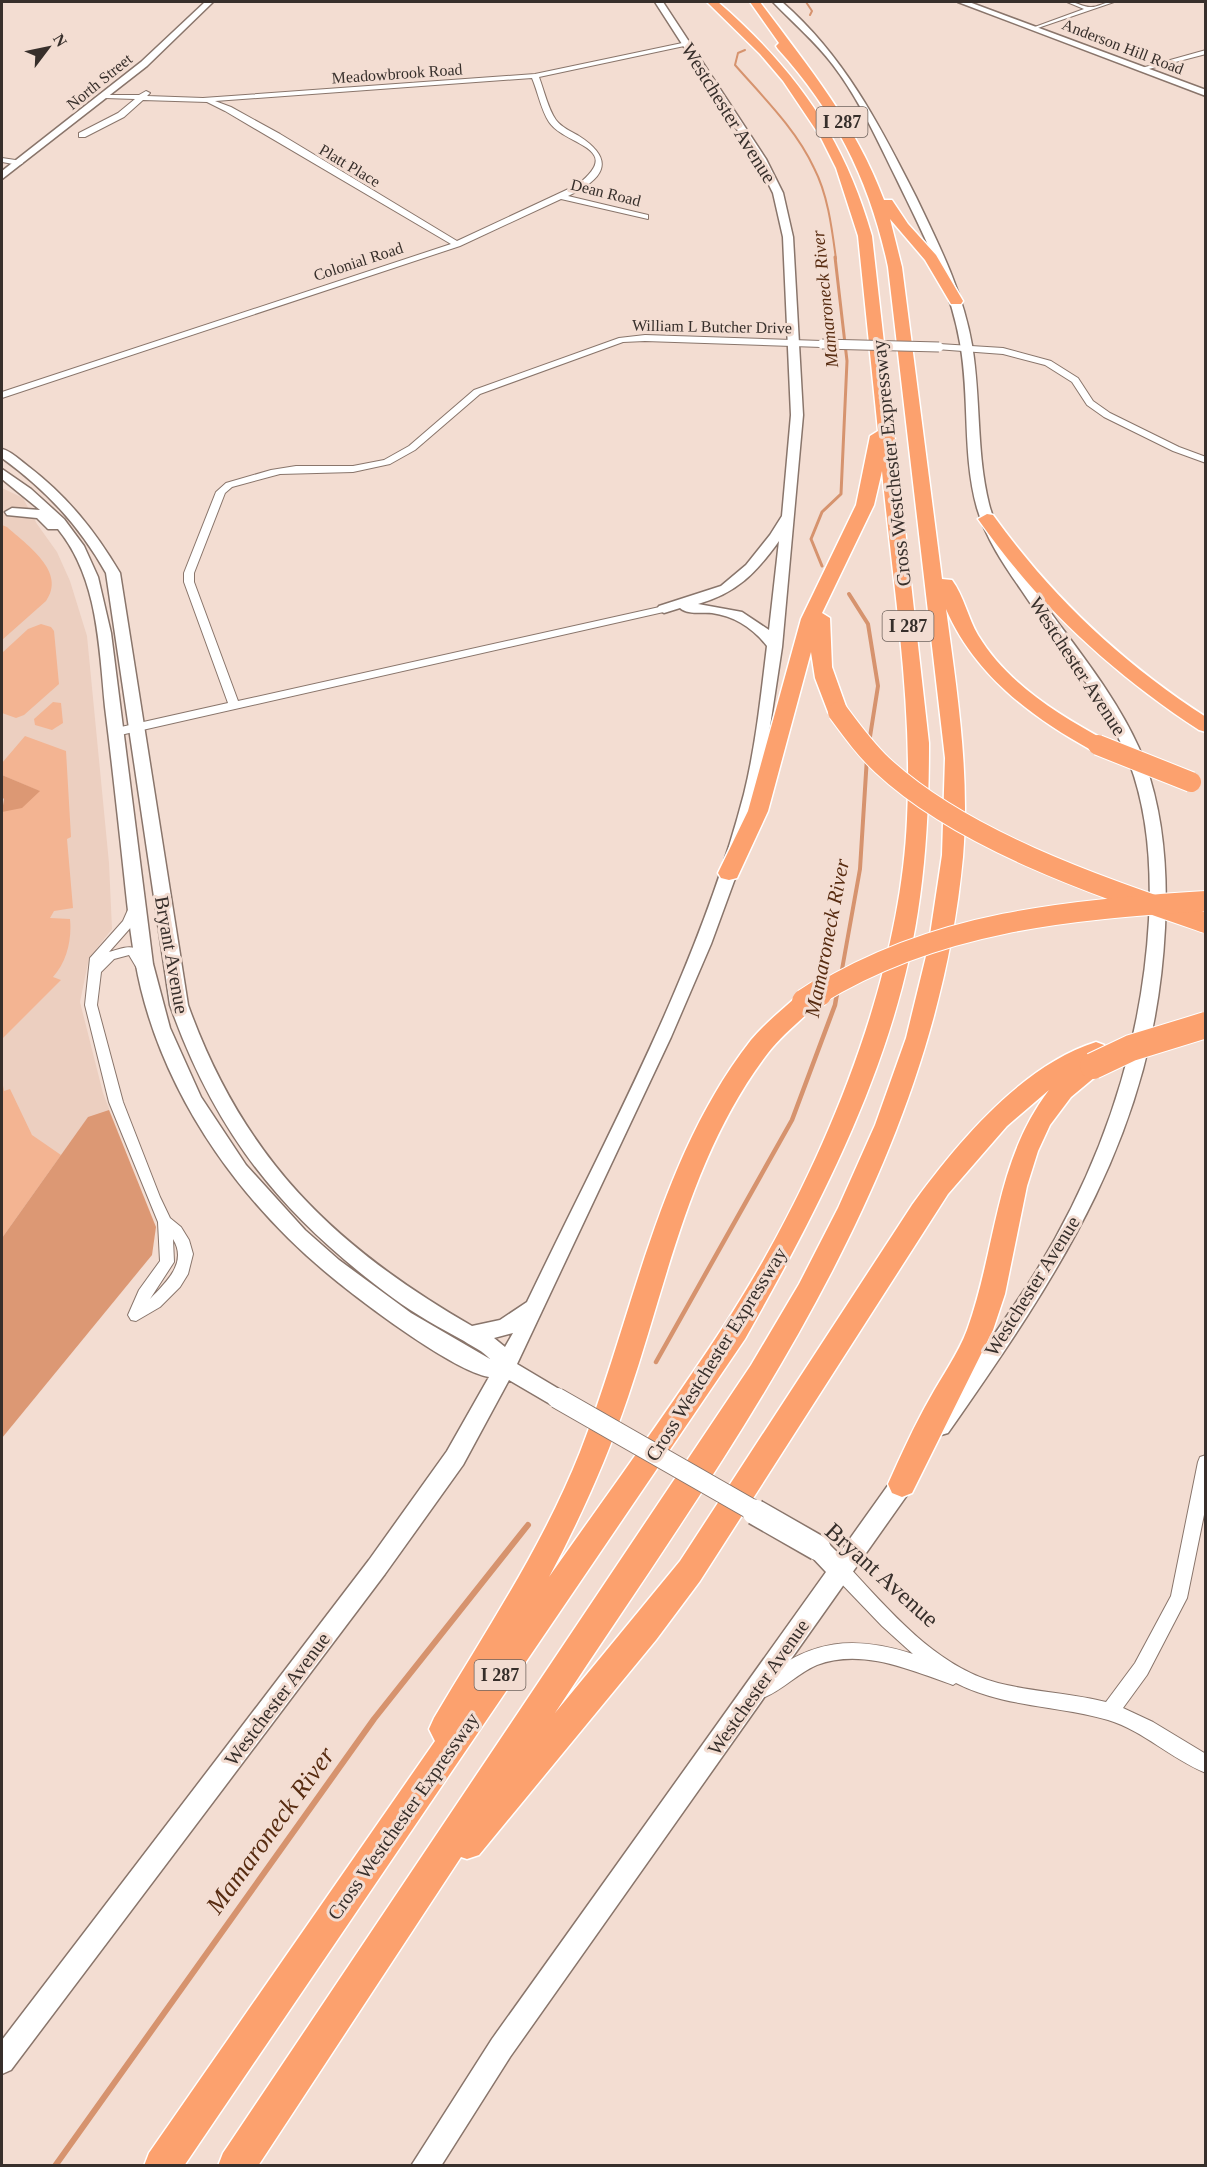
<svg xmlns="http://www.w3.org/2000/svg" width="1207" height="2167" font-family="Georgia,serif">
  <rect width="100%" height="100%" fill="#f3ddd2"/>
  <path fill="#eccfc0" d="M2 488 23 498 37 524 57 552 70 581 87 636 109 863 112 929 89 958 80 1002 103 1093 144 1200 2 1371Z"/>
  <g fill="#f3b492">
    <path d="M2 525 7 527C27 545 67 572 46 601L2 640Z"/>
    <path d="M41 624 51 627 54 631 59 684 24 715 16 718 2 713V653L28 629Z"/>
    <path d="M53 702 61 703 63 723 52 730 35 725 34 719Z"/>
    <path d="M25 736 66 751 71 837 67 839 73 908 54 911 50 918 70 919C72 939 67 962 53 977L61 980 2 1039V812L39 791 2 775V763Z"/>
    <path d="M2 1080 4 1091 10 1089 32 1135 61 1155 2 1238Z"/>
  </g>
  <g fill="#dc9874">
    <path d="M2 775 40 791 22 808 2 812 4 799 2 797Z"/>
    <path d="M109 1110 156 1227 152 1255 2 1438V1238L88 1117Z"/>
  </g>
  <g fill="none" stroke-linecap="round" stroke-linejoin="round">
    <g stroke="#d6936e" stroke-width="2">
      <path d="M806 2 812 11 810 15"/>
      <path d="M745 50 738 53 735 65C763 97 796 129 814 168 828 195 832 229 836 259"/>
    </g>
    <path stroke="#d6936e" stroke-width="3" d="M822 566 811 539 822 512 841 494 847 361 835 257"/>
    <g stroke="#d6936e" stroke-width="4">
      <path d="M849 594 868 624 878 686 869 743"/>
      <path d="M841 975 860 869 867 757"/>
      <path d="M837 995V992"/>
    </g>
    <path stroke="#d6936e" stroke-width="4.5" d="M656 1362 792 1120 835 1005 837 993"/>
    <path stroke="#d6936e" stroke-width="6" d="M55 2166 374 1719 528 1525"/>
    <defs>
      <g id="minor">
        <path d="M1067 2C1075 1 1082 7 1091 7 1099 7 1106 1 1114 2L1032 30V28L1084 9Z"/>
        <path d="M687 42 689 45 539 77C544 90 548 109 556 120 561 127 572 132 579 136 618 161 602 180 568 196L648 215V219L561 199 460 246 2 398V392L451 244 225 111 207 102 143 100 124 117 85 137H79V133L118 113 135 99 105 98 101 96 103 95H139L146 91 150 93 147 96 203 98 535 74ZM532 78C538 92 541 110 549 122 565 146 626 147 577 185L457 241 280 134 231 107 215 101Z"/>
        <path d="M1206 50V54L1141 71 1138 69Z"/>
        <path d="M2 158 22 161 23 163 19 165 2 162Z"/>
        <path d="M645 335 822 341 826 344 822 347 645 341 623 342 480 394 415 450 390 464 353 472 280 474 232 487 225 493 194 573V582L238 701 664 606 668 607V611L116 736 112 735V729L228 703 184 582V573L216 492 226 483 271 470 296 466H353L384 460 409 446 474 390 619 338Z"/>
        <path d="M939 344 1003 348 1051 361 1078 378 1093 401 1110 413 1179 447 1206 457V463L1173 451 1104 417 1087 405 1072 382 1045 365 1003 354 936 349 935 347Z"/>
        <path d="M135 902 141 906 132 926 109 952C135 944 136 944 149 967L148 970H138L129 955 114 959 101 972 97 1005 123 1102 160 1197 170 1218 181 1227 189 1240 193 1254 188 1274 180 1287 160 1307 136 1321 131 1320 128 1315 139 1290 160 1261 158 1222 109 1102 85 1005 90 958 123 921 131 903ZM173 1239C188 1263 166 1282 150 1299L174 1262Z"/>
        <path d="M1206 1455V1505L1187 1598 1147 1675 1123 1708 1153 1722 1206 1754V1773C1171 1759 1144 1731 1108 1720 1056 1705 1006 1708 956 1683L953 1685C910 1670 862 1648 817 1665 798 1673 784 1689 765 1697L759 1694 756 1688C760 1679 769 1675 776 1669 821 1637 863 1638 913 1654L882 1626 835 1577 833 1571 835 1565 841 1563 847 1565C889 1610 936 1667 998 1683 1033 1692 1071 1693 1106 1702L1135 1663 1171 1596 1198 1462 1200 1457Z"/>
      </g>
      <g id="secondary">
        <path d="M205 2H213L147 66 2 179V171L141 62Z"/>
        <path d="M655 2H663L766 159 783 193 793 237 803 415 782 647 760 792 737 873 711 944 671 1037 517 1364 564 1392 567 1398 564 1404 557 1407 550 1404 509 1380 463 1465 385 1574 11 2070 2 2074V2040L369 1560 447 1451 489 1377C454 1371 369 1307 339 1283 246 1209 170 1106 141 989 132 951 128 912 124 874 118 818 112 763 105 707 99 646 98 578 58 529H48L37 518 7 515 5 512 12 508 40 510 2 479V469L31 489 64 519 84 546 98 577 111 633 153 964 170 1028 201 1097 246 1165 305 1230 339 1260 411 1313 490 1359C483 1351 473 1347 464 1341 440 1328 415 1314 393 1298 283 1217 216 1135 170 1005L106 573C79 525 46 490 2 458V449C11 451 21 461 29 467 68 497 95 531 120 573L188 1005C243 1158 333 1246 472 1326L500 1320 527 1302C606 1137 698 971 744 794 756 745 761 695 767 646 753 628 734 616 712 613 702 612 688 615 680 608L664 613 657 609 659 606 721 586 746 565 770 535 782 516 791 415 783 237 773 193 756 159ZM779 541 769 630 742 612 698 604C737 593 756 573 779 541ZM513 1333 505 1347 494 1338Z"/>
        <path d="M773 2H782C844 56 879 124 916 197 939 245 963 292 972 345 981 398 976 452 989 504 997 535 1015 562 1033 588 1069 640 1113 690 1139 748 1163 804 1168 867 1165 928 1155 1132 1061 1271 948 1433L941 1435 934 1433 931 1426 934 1419C969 1370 1005 1322 1037 1270 1102 1163 1142 1045 1149 920 1152 861 1147 797 1121 743 1095 688 1055 641 1022 591 1004 565 986 539 977 508 962 454 970 397 960 343 950 285 923 234 898 182 878 142 860 100 833 65 815 41 793 23 773 2Z"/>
        <path d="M958 2H969L1206 90V96Z"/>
        <path d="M909 1464 917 1467 920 1474 917 1481 510 2057 441 2166H411L492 2039 826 1572 810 1555 807 1548 810 1541 818 1538 826 1541 839 1554 901 1467Z"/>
      </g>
      <g id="motorway">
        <path d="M707 2H718C795 69 844 137 872 236L929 743C929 795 927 846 920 897 899 1056 822 1202 745 1339L184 2166H144L149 2153 435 1741 429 1729 434 1718C485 1632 543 1546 580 1452 634 1314 658 1159 751 1040 764 1024 782 1010 797 996L805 994 813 996 817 1002 813 1008C798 1023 780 1037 768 1053 691 1154 668 1279 628 1397 607 1459 580 1519 549 1577 608 1493 669 1410 725 1324 816 1183 900 988 907 819 913 703 893 586 882 471L874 505 822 613 830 618 832 667 848 712 845 716H831L828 712 815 678 811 652 768 811 737 878 729 880 721 878 718 873 748 811 801 619 856 505 870 436 878 431 858 236 836 168 820 136 783 81 760 54Z"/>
        <path d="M750 2H760C807 65 856 124 884 200H892L908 224 936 255 963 301 961 304H951L925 260 890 219 902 267 942 579 952 580C964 596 968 618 978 635 1007 683 1057 714 1105 740L1108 745 1105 750H1091C1030 716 974 674 946 609 957 691 970 773 963 857 933 1181 728 1450 555 1713L680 1561 912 1205C956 1144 1022 1065 1096 1042L1104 1045 1108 1051 1101 1059 1105 1066 1101 1072 1071 1097 1050 1125 1038 1151 1027 1186 1005 1294 993 1330 912 1493 902 1497 892 1493 888 1484C901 1455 914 1426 930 1398 942 1376 958 1354 967 1330 997 1247 994 1163 1049 1090L1007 1126 948 1194 700 1581 656 1640 479 1855 467 1859 461 1857 258 2166H218L223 2153 751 1365 799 1284 838 1208 875 1125 906 1038 928 948 942 855 945 758 888 267C870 182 836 113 778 49L776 46 779 43Z"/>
        <path d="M987 514 993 515C1052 597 1121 662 1206 717V732L1199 730C1112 673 1038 605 978 519Z"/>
      </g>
    </defs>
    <use href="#minor" stroke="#89756b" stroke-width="2"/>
    <use href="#secondary" stroke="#89756b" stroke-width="3"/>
    <use href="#motorway" stroke="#fff" stroke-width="3"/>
    <use href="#minor" fill="#fff" fill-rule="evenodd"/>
    <use href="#secondary" fill="#fff" fill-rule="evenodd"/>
    <use href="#motorway" fill="#fca16e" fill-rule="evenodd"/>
    <defs>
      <path id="minor-bridge" d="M822 344 939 347"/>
      <path id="secondary-bridge-far1" d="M557 1398 758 1513"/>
      <path id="secondary-bridge" d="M755 1512 818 1548"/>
      <g id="motorway-bridge-far1">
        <path d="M838 712C852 731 865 749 882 765 963 841 1101 887 1206 923"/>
        <path d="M1098 745 1191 782"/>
        <path d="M817 995C937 921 1068 910 1206 901"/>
      </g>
      <g id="motorway-bridge">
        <path d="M805 1002 819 993"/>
        <path d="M1093 1066 1131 1048 1206 1025"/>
      </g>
    </defs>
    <use href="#minor-bridge" stroke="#89756b" stroke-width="11" stroke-linecap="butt"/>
    <use href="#secondary-bridge-far1" stroke="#89756b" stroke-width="22" stroke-linecap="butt"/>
    <use href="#secondary-bridge" stroke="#89756b" stroke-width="28" stroke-linecap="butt"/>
    <use href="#motorway-bridge-far1" stroke="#fff" stroke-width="22" stroke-linecap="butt"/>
    <use href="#motorway-bridge" stroke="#fff" stroke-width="28" stroke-linecap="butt"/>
    <use href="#minor-bridge" stroke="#fff" stroke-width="9"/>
    <use href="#secondary-bridge-far1" stroke="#fff" stroke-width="20"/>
    <use href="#secondary-bridge" stroke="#fff" stroke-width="25"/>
    <use href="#motorway-bridge-far1" stroke="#fca16e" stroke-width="20"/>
    <use href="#motorway-bridge" stroke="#fca16e" stroke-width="26"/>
  </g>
  <g text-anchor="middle" stroke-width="6" stroke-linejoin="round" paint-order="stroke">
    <g font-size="16" fill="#372f2b" stroke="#f3ddd2">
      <text transform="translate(1123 46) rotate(21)" y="6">Anderson Hill Road</text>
      <text transform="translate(397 73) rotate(-4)" y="6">Meadowbrook Road</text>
      <text transform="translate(99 81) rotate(-39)" y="6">North Street</text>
      <text transform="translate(350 165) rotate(31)" y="6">Platt Place</text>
      <text transform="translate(606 192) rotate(14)" y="6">Dean Road</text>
      <text transform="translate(358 261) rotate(-18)" y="6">Colonial Road</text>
      <text transform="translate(712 326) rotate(1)" y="6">William L Butcher Drive</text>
    </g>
    <g fill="#f3ddd2" stroke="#6f635d" stroke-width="1.5">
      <rect x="816.5" y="107" width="51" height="30" rx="4.5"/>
      <rect x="882.5" y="611" width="51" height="30" rx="4.5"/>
      <rect x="474.5" y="1660" width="51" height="30" rx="4.5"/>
    </g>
    <g font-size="18" font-weight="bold" fill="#372f2b">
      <text x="842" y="128">I 287</text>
      <text x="908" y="632">I 287</text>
      <text x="500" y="1681">I 287</text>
    </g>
    <g font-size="18" font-style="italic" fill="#582c11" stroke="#f3ddd2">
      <text transform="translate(825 299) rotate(-96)" y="6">Mamaroneck River</text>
    </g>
    <g font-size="20" fill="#372f2b" stroke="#f3ddd2">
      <text transform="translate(729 113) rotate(58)" y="7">Westchester Avenue</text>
      <text transform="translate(891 463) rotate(-96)" y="7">Cross Westchester Expressway</text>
      <text transform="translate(1078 666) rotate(57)" y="7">Westchester Avenue</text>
      <text transform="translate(172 955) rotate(80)" y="7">Bryant Avenue</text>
      <text transform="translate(1032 1286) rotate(-58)" y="7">Westchester Avenue</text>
      <text transform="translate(716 1354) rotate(-58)" y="7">Cross Westchester Expressway</text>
      <text transform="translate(758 1687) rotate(-55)" y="7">Westchester Avenue</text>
      <text transform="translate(277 1699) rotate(-53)" y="7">Westchester Avenue</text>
      <text transform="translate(403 1816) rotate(-55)" y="7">Cross Westchester Expressway</text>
    </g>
    <g font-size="21" font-style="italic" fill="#582c11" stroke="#f3ddd2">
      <text transform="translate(827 938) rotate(-79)" y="7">Mamaroneck River</text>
    </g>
    <g font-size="24" fill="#372f2b" stroke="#f3ddd2">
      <text transform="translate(882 1575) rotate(42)" y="8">Bryant Avenue</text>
    </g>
    <g font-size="26" font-style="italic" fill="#582c11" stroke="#f3ddd2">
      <text transform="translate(270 1830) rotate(-54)" y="9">Mamaroneck River</text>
    </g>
  </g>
  <rect width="1207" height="2167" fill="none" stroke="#372f2b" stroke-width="6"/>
  <g transform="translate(48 48) rotate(58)" stroke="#f3ddd2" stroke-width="4.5" paint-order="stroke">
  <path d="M0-4.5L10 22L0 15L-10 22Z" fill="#372f2b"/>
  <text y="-9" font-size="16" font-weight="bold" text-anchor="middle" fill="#372f2b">N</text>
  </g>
</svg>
